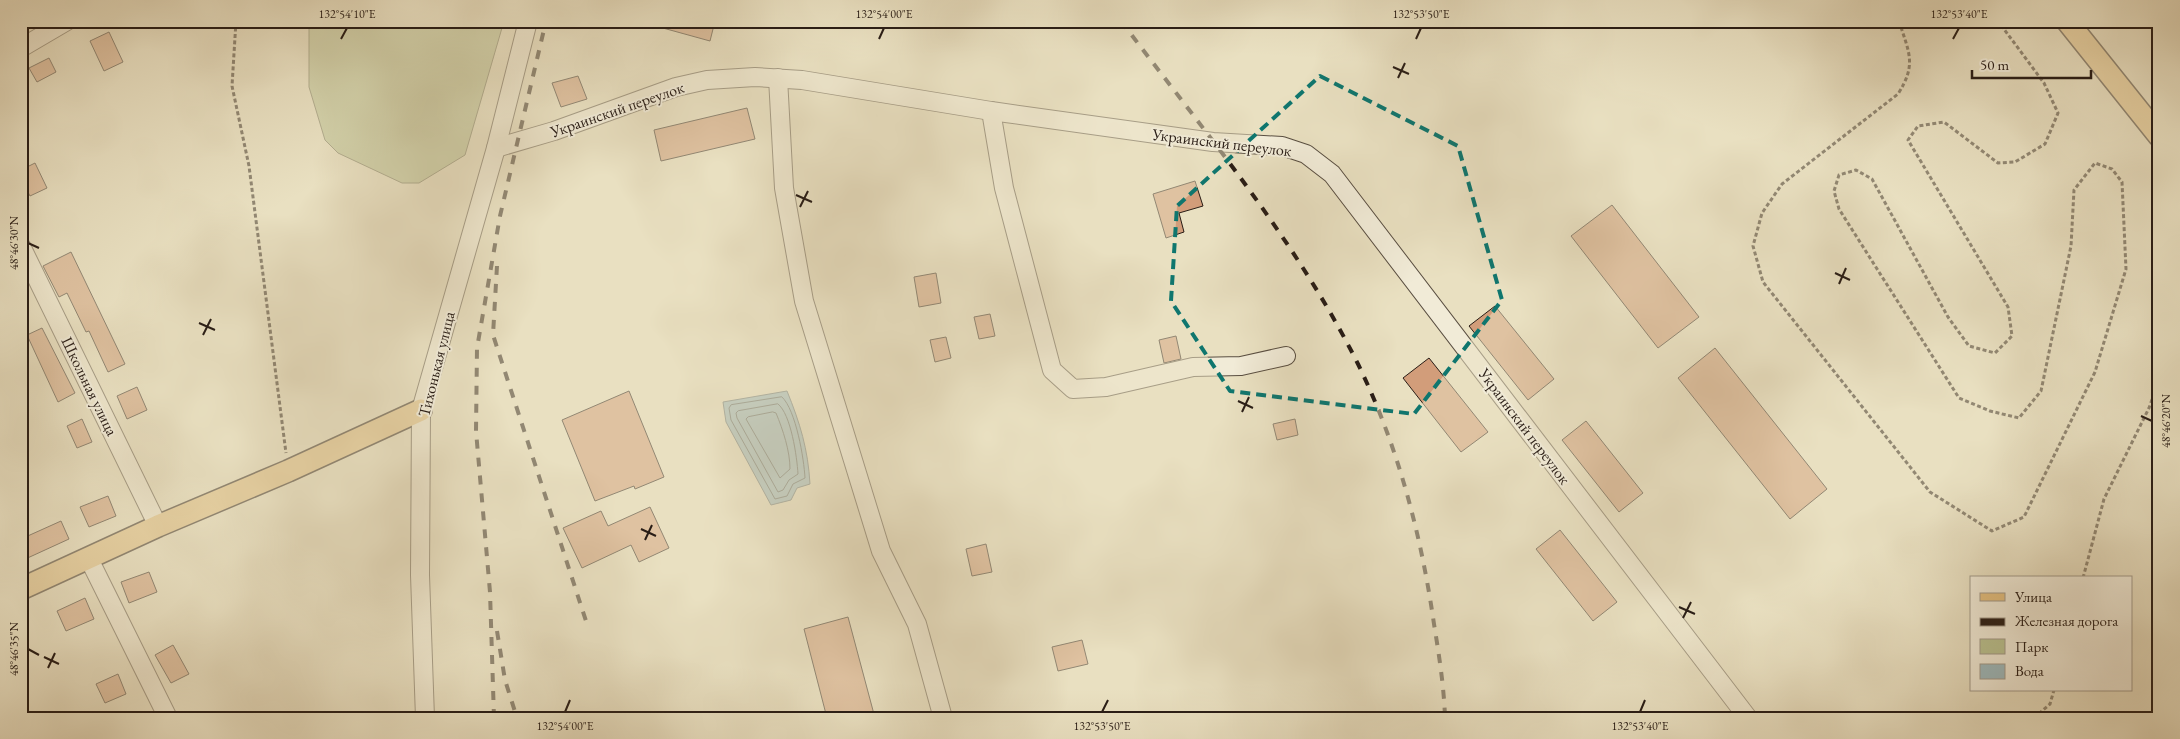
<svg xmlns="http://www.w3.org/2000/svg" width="2180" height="739" font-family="'EB Garamond',serif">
  <rect width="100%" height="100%" fill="#e9e0c1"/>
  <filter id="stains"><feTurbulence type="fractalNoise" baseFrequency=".004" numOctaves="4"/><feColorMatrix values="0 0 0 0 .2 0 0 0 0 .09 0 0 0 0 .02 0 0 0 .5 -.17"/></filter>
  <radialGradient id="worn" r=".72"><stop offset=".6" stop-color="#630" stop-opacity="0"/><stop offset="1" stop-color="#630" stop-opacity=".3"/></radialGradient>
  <path fill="#b9c291" stroke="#717054" d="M309 21H504L465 155 419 183H402L338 153 325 140 309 87Z"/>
  <path fill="#9dbabe" stroke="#6f7b7b" d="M787 391C800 423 808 449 810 484L797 488 791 500 771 505 726 422 723 402Z"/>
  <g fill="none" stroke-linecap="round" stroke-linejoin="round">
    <g stroke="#636c6a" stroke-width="1">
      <path d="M782 397C796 410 804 459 805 478L793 484 787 496 775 499 731 420 729 408 731 405Z"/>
      <path d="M778 404C791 414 797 457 798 474L789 480 783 490 778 492 737 418 736 413 738 411Z"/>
      <path d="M773 412 776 413C783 430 790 451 790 469L780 478 746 419 748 417Z"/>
    </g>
  </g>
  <g fill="#d29d7a" stroke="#291d16">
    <path d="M653 21H715L710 41 652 25Z"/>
    <path d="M109 32 123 62 104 71 90 41Z"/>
    <path d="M49 58 56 72 37 82 29 68Z"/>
    <path d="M578 76 587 99 561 107 552 83Z"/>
    <path d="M747 108 755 139 661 161 654 130Z"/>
    <path d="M35 163 47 188 30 196 21 179V170Z"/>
    <path d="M1195 181 1203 206 1179 213 1184 232 1166 238 1153 194Z"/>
    <path d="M1612 205 1699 317 1658 348 1571 236Z"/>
    <path d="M71 252 125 364 108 372 89 331 86 332 67 293 59 297 43 266Z"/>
    <path d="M936 273 941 303 919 307 914 277Z"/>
    <path d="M1495 306 1554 379 1528 400 1469 326Z"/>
    <path d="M990 314 995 336 979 339 974 317Z"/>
    <path d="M42 328 75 393 58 402 27 335Z"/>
    <path d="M1176 336 1181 359 1164 363 1159 340Z"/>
    <path d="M946 337 951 358 935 362 930 340Z"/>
    <path d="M1715 348 1827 489 1790 519 1678 378Z"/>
    <path d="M1429 358 1488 432 1461 452 1403 378Z"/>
    <path d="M137 387 147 410 127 419 117 396Z"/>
    <path d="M629 391 664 477 635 489 634 486 595 501 562 420Z"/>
    <path d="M82 419 92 442 77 448 67 426Z"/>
    <path d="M1295 419 1298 435 1277 440 1273 424Z"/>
    <path d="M1586 421 1643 493 1619 512 1562 440Z"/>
    <path d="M108 496 116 516 89 527 80 507Z"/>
    <path d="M650 507 669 548 639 562 631 545 582 568 563 528 601 511 608 526Z"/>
    <path d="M61 521 69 539 21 561V539Z"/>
    <path d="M1560 530 1617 602 1593 621 1536 549Z"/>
    <path d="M986 544 992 572 972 576 966 549Z"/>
    <path d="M149 572 157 592 129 603 121 582Z"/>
    <path d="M85 598 94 619 66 631 57 611Z"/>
    <path d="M848 617 875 718H827L804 629Z"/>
    <path d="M1082 640 1088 664 1058 671 1052 647Z"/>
    <path d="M173 645 189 674 171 683 155 655Z"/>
    <path d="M118 674 126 694 105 703 96 684Z"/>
  </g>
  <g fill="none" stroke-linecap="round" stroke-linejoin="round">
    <defs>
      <g id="minor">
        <path d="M21 48 67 21"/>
        <path d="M778 78 784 188 804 301 881 551 917 624 943 718"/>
        <path d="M991 111 1004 188 1052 370 1073 389 1106 387 1193 367 1241 366 1286 356"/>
        <path d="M496 148 554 131 676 87 707 80 755 77 802 80 991 111 1213 142 1282 146 1306 154 1332 174 1748 718"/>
        <path d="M21 246 158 526"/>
        <path d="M89 559 168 718"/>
        <path d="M425 718 420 575 421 410 496 148 528 21"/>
      </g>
      <g id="major">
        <path d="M2067 21 2159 136"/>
        <path d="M21 589 158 526 288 471 421 410"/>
      </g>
    </defs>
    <use href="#minor" stroke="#594e41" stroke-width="20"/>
    <use href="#major" stroke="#291d16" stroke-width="24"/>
    <g stroke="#291d16" stroke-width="3" stroke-dasharray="4 2.5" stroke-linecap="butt">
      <path d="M236 21 232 86 249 166 286 453"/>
      <path d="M1899 21C1909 53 1917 64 1898 94L1782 184 1762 213 1753 246 1763 282 1930 492 1992 531 2024 517 2095 372 2126 269 2122 182 2112 169 2095 163 2074 190 2071 246 2041 391 2019 418 1990 411 1959 398 1839 209 1834 191 1839 175 1856 170 1872 179 1948 317 1969 346 1995 353 2012 336 2008 307 1908 140 1918 126 1944 122 1998 163 2015 162 2045 144 2058 113 2044 83 1998 21"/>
      <path d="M2083 578 2104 499 2149 408 2159 380"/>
      <path d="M2034 718 2050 704 2054 690"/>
    </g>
    <use href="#minor" stroke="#f1ebd7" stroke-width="18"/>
    <use href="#major" stroke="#e4c080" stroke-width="21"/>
    <g stroke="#291d16" stroke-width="4" stroke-dasharray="9 9" stroke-linecap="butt">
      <path d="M1121 21C1204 131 1296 240 1358 364 1398 446 1421 534 1434 624 1439 655 1444 686 1445 718"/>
      <path d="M497 266 493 335 586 621"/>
      <path d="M497 631 505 680 517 718"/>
      <path d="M494 718 490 592 476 431 477 348 500 216 546 21"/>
    </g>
  </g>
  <path d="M0 0H2180V739H0ZM1320 76 1458 146 1502 300 1414 414 1230 391 1171 301 1177 206Z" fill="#e9e0c1" fill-opacity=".55" fill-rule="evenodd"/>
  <path fill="none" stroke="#0f766e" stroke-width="4" stroke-dasharray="10 6" stroke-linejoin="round" d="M1320 76 1458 146 1502 300 1414 414 1230 391 1171 301 1177 206Z"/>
  <path fill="none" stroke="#291d16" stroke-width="2" d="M341 39 347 28M879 39 884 28M1416 39 1421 28M1953 39 1959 28M1393 67 1409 74M1398 78 1405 63M796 195 812 202M800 207 808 191M28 243 39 248M1835 273 1850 280M1839 284 1846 268M199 323 215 330M203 335 211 319M1238 401 1253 408M1242 412 1249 397M2141 416 2152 421M641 529 656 536M645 540 652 525M1679 607 1695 614M1683 618 1691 602M28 649 39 655M44 657 59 664M48 668 55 653M565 712 570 700M1102 712 1108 700M1640 712 1645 700"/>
  <g text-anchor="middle" stroke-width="4" stroke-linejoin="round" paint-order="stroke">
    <g font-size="16" fill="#291d16" stroke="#f1ebd7">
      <text transform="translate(617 109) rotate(-19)" y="6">Украинский переулок</text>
      <text transform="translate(1222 142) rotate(7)" y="6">Украинский переулок</text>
      <text transform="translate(436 364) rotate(-76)" y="6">Тихонькая улица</text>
      <text transform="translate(90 386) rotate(64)" y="6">Школьная улица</text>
      <text transform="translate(1525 426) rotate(53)" y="6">Украинский переулок</text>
    </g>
  </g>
  <rect width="2180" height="739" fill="none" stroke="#e9e0c1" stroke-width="55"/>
  <rect x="1970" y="576" width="162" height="115" fill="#f1ebd7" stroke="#a1998a"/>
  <rect x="1980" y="593" width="25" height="8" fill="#e4c080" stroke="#a1998a"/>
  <text x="2015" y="602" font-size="15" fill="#291d16">Улица</text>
  <rect x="1980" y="618" width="25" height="8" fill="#291d16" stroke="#a1998a"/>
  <text x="2015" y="626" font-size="15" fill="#291d16">Железная дорога</text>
  <rect x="1980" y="639" width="25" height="15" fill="#b9c291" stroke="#a1998a"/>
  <text x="2015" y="652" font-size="15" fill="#291d16">Парк</text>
  <rect x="1980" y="664" width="25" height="15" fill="#9dbabe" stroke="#a1998a"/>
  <text x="2015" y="676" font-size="15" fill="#291d16">Вода</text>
  <path d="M1972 70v8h119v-8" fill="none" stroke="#291d16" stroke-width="2.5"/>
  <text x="1980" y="70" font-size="15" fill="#291d16" stroke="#f1ebd7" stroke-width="4" paint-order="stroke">50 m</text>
  <rect x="28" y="28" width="2124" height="684" fill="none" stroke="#291d16" stroke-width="2"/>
  <g font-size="12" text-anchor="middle" fill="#291d16">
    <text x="347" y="18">132°54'10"E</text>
    <text x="884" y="18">132°54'00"E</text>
    <text x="1421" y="18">132°53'50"E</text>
    <text x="1959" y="18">132°53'40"E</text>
    <text transform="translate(14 243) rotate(-90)" y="4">48°46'30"N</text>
    <text transform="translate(2166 421) rotate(-90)" y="4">48°46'20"N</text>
    <text transform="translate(14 649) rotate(-90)" y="4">48°46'35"N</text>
    <text x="565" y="730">132°54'00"E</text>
    <text x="1102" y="730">132°53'50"E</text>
    <text x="1640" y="730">132°53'40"E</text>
  </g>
  <rect width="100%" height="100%" filter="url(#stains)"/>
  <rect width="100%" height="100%" fill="url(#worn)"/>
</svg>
